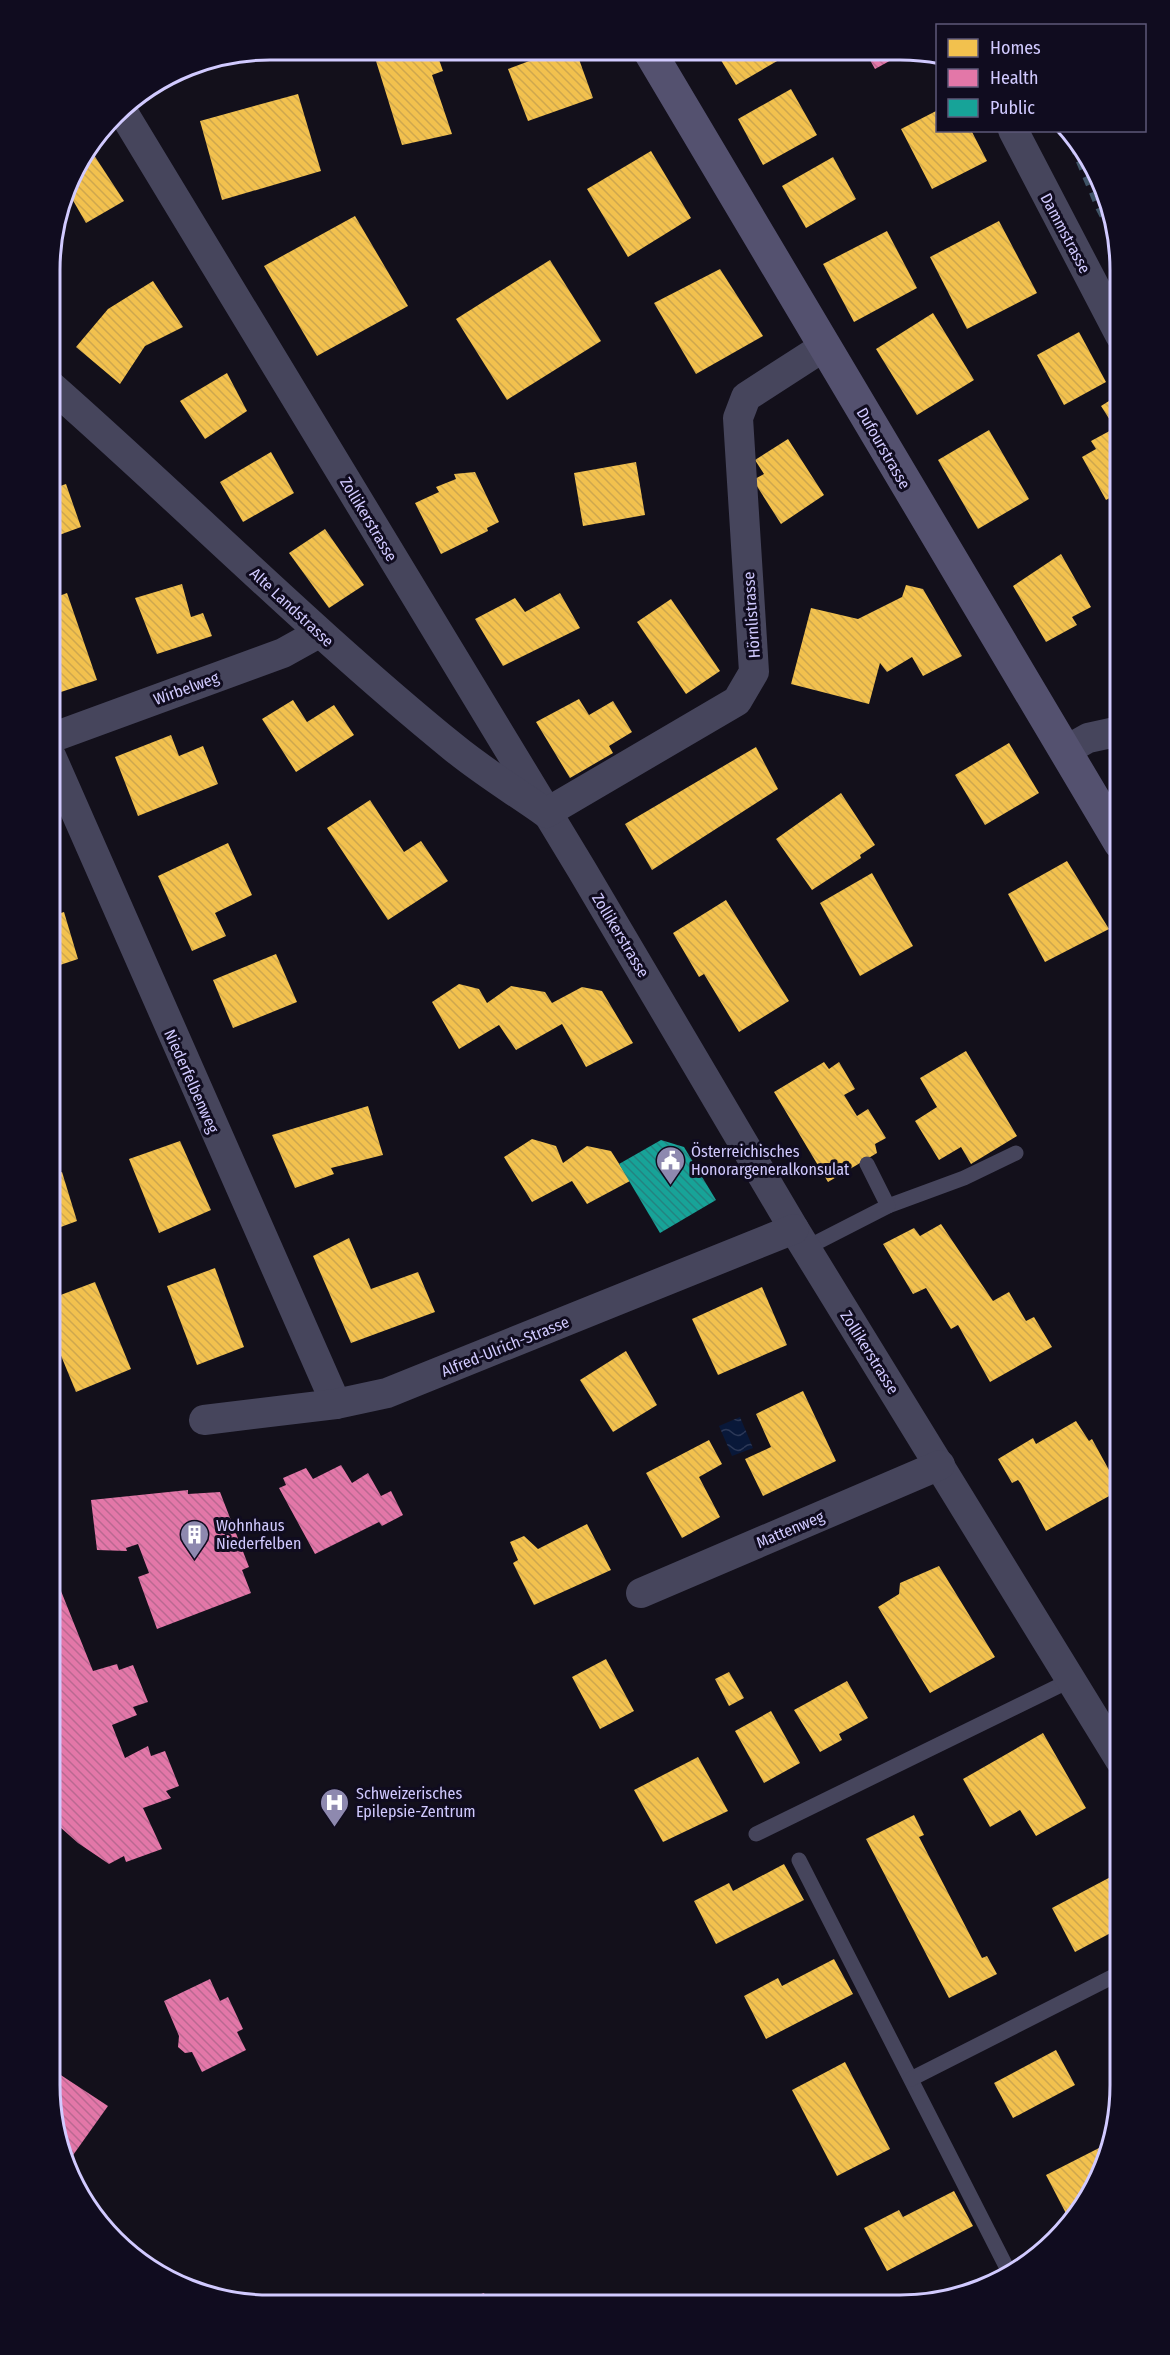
<svg xmlns="http://www.w3.org/2000/svg" width="1170" height="2355" font-family="'Fira Sans Condensed',sans-serif">
  <defs>
    <pattern id="water-waves" width="16" height="10" patternUnits="userSpaceOnUse" patternTransform="scale(1.5)"><rect width="16" height="10" fill="#091839"/><path d="M0 5q4-4 8 0t8 0" fill="none" stroke="#2c3857"/></pattern>
    <pattern id="homes-back-hatch" width="6" height="6" patternUnits="userSpaceOnUse" patternTransform="scale(1.5)"><rect width="6" height="6" fill="#f2c14e"/><path d="M-1 5l2 2M0 0l6 6M5-1l2 2" fill="none" stroke="#cea74e"/></pattern>
    <pattern id="health-back-hatch" width="6" height="6" patternUnits="userSpaceOnUse" patternTransform="scale(1.5)"><rect width="6" height="6" fill="#e377a8"/><path d="M-1 5l2 2M0 0l6 6M5-1l2 2" fill="none" stroke="#ba6891"/></pattern>
    <pattern id="public-back-hatch" width="6" height="6" patternUnits="userSpaceOnUse" patternTransform="scale(1.5)"><rect width="6" height="6" fill="#17a398"/><path d="M-1 5l2 2M0 0l6 6M5-1l2 2" fill="none" stroke="#238481"/></pattern>
  </defs>
  <rect width="100%" height="100%" fill="#13101b"/>
  <path fill="url(#water-waves)" d="M740 1417 753 1448 732 1456 719 1426Z"/>
  <g fill="url(#homes-back-hatch)">
    <path d="M413 50 436 51 443 71 432 75 452 134 402 145 376 61Z"/>
    <path d="M556 51H576L593 98 528 121 508 69Z"/>
    <path d="M716 52H748L791 53 736 85Z"/>
    <path d="M791 89 817 135 763 165 738 119Z"/>
    <path d="M298 94 321 171 222 200 200 121Z"/>
    <path d="M938 110V130H971L987 161 932 189 901 129Z"/>
    <path d="M90 149 124 201 86 223 67 190 72 172Z"/>
    <path d="M651 151 691 218 628 257 587 189Z"/>
    <path d="M833 157 856 199 806 228 782 186Z"/>
    <path d="M355 216 408 306 317 356 264 266Z"/>
    <path d="M999 221 1037 293 967 329 930 257Z"/>
    <path d="M887 231 917 288 854 322 823 264Z"/>
    <path d="M550 260 601 341 507 400 456 319Z"/>
    <path d="M720 269 763 336 696 374 654 303Z"/>
    <path d="M153 281 183 327 145 346 120 384 76 347 108 309Z"/>
    <path d="M933 313 974 380 917 415 876 349Z"/>
    <path d="M1079 332 1106 382 1064 405 1037 355Z"/>
    <path d="M227 373 247 411 205 439 180 401Z"/>
    <path d="M1120 394V492L1106 500 1082 457 1096 449 1091 441 1115 428 1101 406Z"/>
    <path d="M989 430 1029 499 978 529 938 460Z"/>
    <path d="M788 439 824 495 781 524 753 480 764 474 755 460Z"/>
    <path d="M271 452 294 493 243 522 220 482Z"/>
    <path d="M636 462 645 515 583 526 574 473Z"/>
    <path d="M475 472 499 522 487 528 488 531 441 554 415 503 439 492 436 487 456 479 454 474Z"/>
    <path d="M66 484 81 527 51 538V489Z"/>
    <path d="M325 529 364 585 329 608 289 553Z"/>
    <path d="M1061 554 1091 607 1072 617 1077 625 1046 642 1013 586Z"/>
    <path d="M182 584 191 617 203 613 212 636 157 654 135 598Z"/>
    <path d="M906 585 923 589 962 656 923 676 912 657 887 672 880 663 869 704 791 684 811 608 858 619 902 597Z"/>
    <path d="M67 593 97 680 55 694 51 682V599Z"/>
    <path d="M560 593 580 628 503 666 475 619 515 598 525 612Z"/>
    <path d="M671 599 720 671 686 694 637 622Z"/>
    <path d="M579 699 589 715 613 701 632 732 609 746 613 753 570 778 536 722Z"/>
    <path d="M293 700 307 722 334 705 354 735 296 772 262 719Z"/>
    <path d="M171 735 179 756 203 746 218 784 138 816 115 757Z"/>
    <path d="M1009 743 1039 793 985 825 955 775Z"/>
    <path d="M756 747 778 789 652 870 625 824Z"/>
    <path d="M841 793 875 845 860 855 861 858 812 890 776 839Z"/>
    <path d="M370 800 404 852 421 841 448 881 388 920 327 828Z"/>
    <path d="M228 843 252 895 215 913 226 936 192 951 158 876Z"/>
    <path d="M1067 861 1109 929 1045 962 1008 894Z"/>
    <path d="M872 873 913 946 860 976 820 903Z"/>
    <path d="M726 900 789 1001 739 1032 704 974 699 977 673 933Z"/>
    <path d="M64 912 78 959 51 968V916Z"/>
    <path d="M276 954 297 1002 233 1028 213 980Z"/>
    <path d="M459 984 479 989 487 1003 511 986 545 992 552 1003 582 987 602 991 633 1043 586 1067 562 1024 516 1050 499 1025 459 1049 432 1002Z"/>
    <path d="M966 1051 1017 1136 971 1164 961 1147 939 1160 915 1121 937 1107 920 1078Z"/>
    <path d="M824 1062 829 1069 839 1062 855 1089 844 1095 857 1116 868 1109 886 1138 875 1144 877 1153 828 1182 774 1092Z"/>
    <path d="M368 1106 383 1155 331 1168 334 1174 295 1188 272 1135Z"/>
    <path d="M532 1139 556 1146 563 1163 587 1146 611 1151 630 1181 587 1204 572 1181 532 1202 504 1157Z"/>
    <path d="M180 1141 211 1210 159 1233 129 1159Z"/>
    <path d="M62 1172 77 1221 50 1231V1176Z"/>
    <path d="M941 1224 993 1301 1009 1292 1026 1321 1034 1317 1052 1347 990 1382 958 1325 951 1329 926 1288 913 1294 883 1244 914 1228 920 1236Z"/>
    <path d="M349 1238 371 1289 418 1272 435 1312 351 1343 313 1256Z"/>
    <path d="M215 1268 244 1347 197 1365 167 1286Z"/>
    <path d="M95 1282 131 1369 76 1392 50 1329V1299Z"/>
    <path d="M762 1287 787 1345 718 1375 692 1319Z"/>
    <path d="M626 1351 657 1405 613 1432 580 1380Z"/>
    <path d="M803 1391 836 1461 763 1496 745 1459 771 1447 756 1414Z"/>
    <path d="M1076 1421 1089 1441 1092 1439 1120 1490 1046 1531 1021 1484 1018 1480 1012 1483 998 1459 1033 1438 1036 1444Z"/>
    <path d="M709 1440 722 1464 699 1477 720 1517 682 1538 646 1473Z"/>
    <path d="M587 1524 611 1570 534 1605 513 1563 518 1560 510 1542 524 1536 538 1549Z"/>
    <path d="M939 1566 995 1657 930 1693 878 1607 899 1594 900 1583Z"/>
    <path d="M1120 1650V1671L1111 1656Z"/>
    <path d="M606 1659 634 1711 600 1729 572 1677Z"/>
    <path d="M729 1672 744 1698 729 1706 715 1679Z"/>
    <path d="M847 1681 868 1718 839 1734 842 1740 820 1752 794 1710Z"/>
    <path d="M771 1711 800 1763 764 1783 735 1731Z"/>
    <path d="M1043 1733 1086 1808 1036 1836 1020 1810 990 1827 963 1779Z"/>
    <path d="M698 1757 728 1811 663 1842 634 1790Z"/>
    <path d="M914 1815 924 1835 919 1837 982 1958 987 1956 997 1974 949 1998 866 1839Z"/>
    <path d="M784 1864 804 1900 716 1944 694 1901 729 1883 733 1891Z"/>
    <path d="M1120 1872V1928L1075 1952 1052 1908Z"/>
    <path d="M834 1959 853 1994 766 2039 744 1996 778 1978 782 1986Z"/>
    <path d="M1056 2050 1075 2085 1013 2118 994 2083Z"/>
    <path d="M845 2062 890 2149 837 2176 792 2090Z"/>
    <path d="M1099 2148 1106 2160 1104 2169 1071 2223 1046 2175Z"/>
    <path d="M954 2191 973 2226 887 2271 864 2228 899 2210 903 2217Z"/>
  </g>
  <g fill="url(#health-back-hatch)">
    <path d="M866 53H904L875 69Z"/>
    <path d="M341 1465 352 1483 368 1473 381 1496 391 1491 403 1515 382 1526 379 1522 315 1554 279 1488 286 1485 283 1478 306 1468 313 1479Z"/>
    <path d="M188 1490V1494L220 1492 249 1567 242 1570 251 1593 157 1629 138 1577 149 1573 138 1544 126 1548 127 1551 97 1550 91 1500Z"/>
    <path d="M61 1591 93 1671 117 1664 119 1670 133 1665 148 1702 133 1707 137 1715 112 1725 125 1758 148 1746 151 1756 165 1751 179 1786 166 1791 171 1798 143 1808 162 1849 126 1862 124 1856 109 1864 78 1843 60 1827 50 1801V1595Z"/>
    <path d="M210 1979 220 2001 228 1997 243 2029 237 2032 246 2050 202 2072 192 2052 185 2053 178 2047 179 2036 164 2001Z"/>
    <path d="M50 2068 108 2106 66 2165 61 2156 50 2085Z"/>
    <path d="M484 2293 489 2304H454Z"/>
  </g>
  <path fill="url(#public-back-hatch)" d="M661 1140 684 1147 716 1200 660 1233 619 1164Z"/>
  <g fill="none" stroke-linecap="round" stroke-linejoin="round">
    <g stroke="#46455c" stroke-width="15">
      <path d="M888 1206 964 1178 1016 1153"/>
      <path d="M806 1248 888 1206 867 1164"/>
      <path d="M756 1834 1071 1680"/>
      <path d="M799 1860 1010 2274"/>
      <path d="M911 2079 1120 1973"/>
    </g>
    <g stroke="#46455c" stroke-width="30">
      <path d="M121 109 582 870 794 1229 1120 1760"/>
      <path d="M1013 130 1120 335"/>
      <path d="M51 386C186 505 313 633 453 747 482 771 515 791 546 813L737 701 754 672 738 418 746 397 825 346"/>
      <path d="M51 738 283 653 319 633"/>
      <path d="M1065 751 1088 738 1120 731"/>
      <path d="M51 756 336 1404"/>
      <path d="M204 1420 336 1404 387 1393 794 1229"/>
      <path d="M641 1593 940 1465"/>
    </g>
    <path stroke="#54516f" stroke-width="33" d="M650 52 1120 843"/>
    <path stroke="#3f5365" stroke-width="4.5" stroke-dasharray="9 8" stroke-linecap="butt" d="M1065 130 1098 209 1116 243"/>
  </g>
  <defs>
    <symbol id="civic-pin" viewBox="-11 -11 22 30"><path d="M0 17L-7.5 6A9.5 9.5 0 1 1 7.5 6Z" fill="#8e89af" stroke="#100c1f"/><path d="M-.6-6.5H3V-4.5H.6V-3L4-1V1h2V6H-6V1h2V-1L-.6-3ZM-1.2 2.5V6h2.4V2.5Z" fill="#fff"/></symbol>
    <symbol id="building-pin" viewBox="-11 -11 22 30"><path d="M0 17L-7.5 6A9.5 9.5 0 1 1 7.5 6Z" fill="#8e89af" stroke="#100c1f"/><path d="M-4-6H4V6H1V3H-1V6H-4ZM-2.5-4.3h1.7v1.8h-1.7ZM.8-4.3h1.7v1.8H.8ZM-2.5-1h1.7V.8h-1.7ZM.8-1h1.7V.8H.8Z" fill="#fff"/></symbol>
    <symbol id="hospital-pin" viewBox="-11 -11 22 30"><path d="M0 17L-7.5 6A9.5 9.5 0 1 1 7.5 6Z" fill="#8e89af" stroke="#100c1f"/><path d="M-5-5h3v3.5h4V-5h3V5h-3V1.5h-4V5h-3Z" fill="#fff"/></symbol>
  </defs>
  <g fill-rule="evenodd">
    <use href="#civic-pin" x="654" y="1144" width="33" height="45"/>
    <use href="#building-pin" x="178" y="1518" width="33" height="45"/>
    <use href="#hospital-pin" x="318" y="1786" width="33" height="45"/>
  </g>
  <g text-anchor="middle" stroke-width="6" stroke-linejoin="round" paint-order="stroke">
    <g font-size="16" fill="#d1caff" stroke="#100c1f">
      <text transform="translate(1066 233) rotate(62)" y="6">Dammstrasse</text>
      <text transform="translate(884 448) rotate(60)" y="6">Dufourstrasse</text>
      <text transform="translate(369 519) rotate(59)" y="6">Zollikerstrasse</text>
      <text transform="translate(292 607) rotate(43)" y="6">Alte Landstrasse</text>
      <text transform="translate(751 615) rotate(-94)" y="6">Hörnlistrasse</text>
      <text transform="translate(186 688) rotate(-20)" y="6">Wirbelweg</text>
      <text transform="translate(621 935) rotate(59)" y="6">Zollikerstrasse</text>
      <text transform="translate(192 1081) rotate(66)" y="6">Niederfelbenweg</text>
      <text transform="translate(505 1346) rotate(-22)" y="6">Alfred-Ulrich-Strasse</text>
      <text transform="translate(870 1352) rotate(58)" y="6">Zollikerstrasse</text>
      <text transform="translate(790 1529) rotate(-23)" y="6">Mattenweg</text>
    </g>
    <g font-size="16" fill="#d1caff" stroke="#100c1f" text-anchor="start">
      <text x="691" y="1157">Österreichisches<tspan x="691" dy="18">Honorargeneralkonsulat</tspan></text>
      <text x="216" y="1531">Wohnhaus<tspan x="216" dy="18">Niederfelben</tspan></text>
      <text x="356" y="1799">Schweizerisches<tspan x="356" dy="18">Epilepsie-Zentrum</tspan></text>
    </g>
  </g>
  <path d="M0 0H1170V2355H0ZM270 60H900A210 210 0 0 1 1110 270V2085A210 210 0 0 1 900 2295H270A210 210 0 0 1 60 2085V270A210 210 0 0 1 270 60Z" fill="#100c1f" fill-rule="evenodd"/>
  <path fill="none" stroke="#d1caff" stroke-width="3" d="M270 60H900A210 210 0 0 1 1110 270V2085A210 210 0 0 1 900 2295H270A210 210 0 0 1 60 2085V270A210 210 0 0 1 270 60Z"/>
  <rect x="936" y="24" width="210" height="108" fill="#100c1f" stroke="#5d5879" stroke-width="1.5"/>
  <rect x="948" y="39" width="30" height="18" fill="#f2c14e" stroke="#5d5879" stroke-width="1.5"/>
  <text x="990" y="54" font-size="18" fill="#d1caff">Homes</text>
  <rect x="948" y="69" width="30" height="18" fill="#e377a8" stroke="#5d5879" stroke-width="1.5"/>
  <text x="990" y="84" font-size="18" fill="#d1caff">Health</text>
  <rect x="948" y="99" width="30" height="18" fill="#17a398" stroke="#5d5879" stroke-width="1.5"/>
  <text x="990" y="114" font-size="18" fill="#d1caff">Public</text>
</svg>
